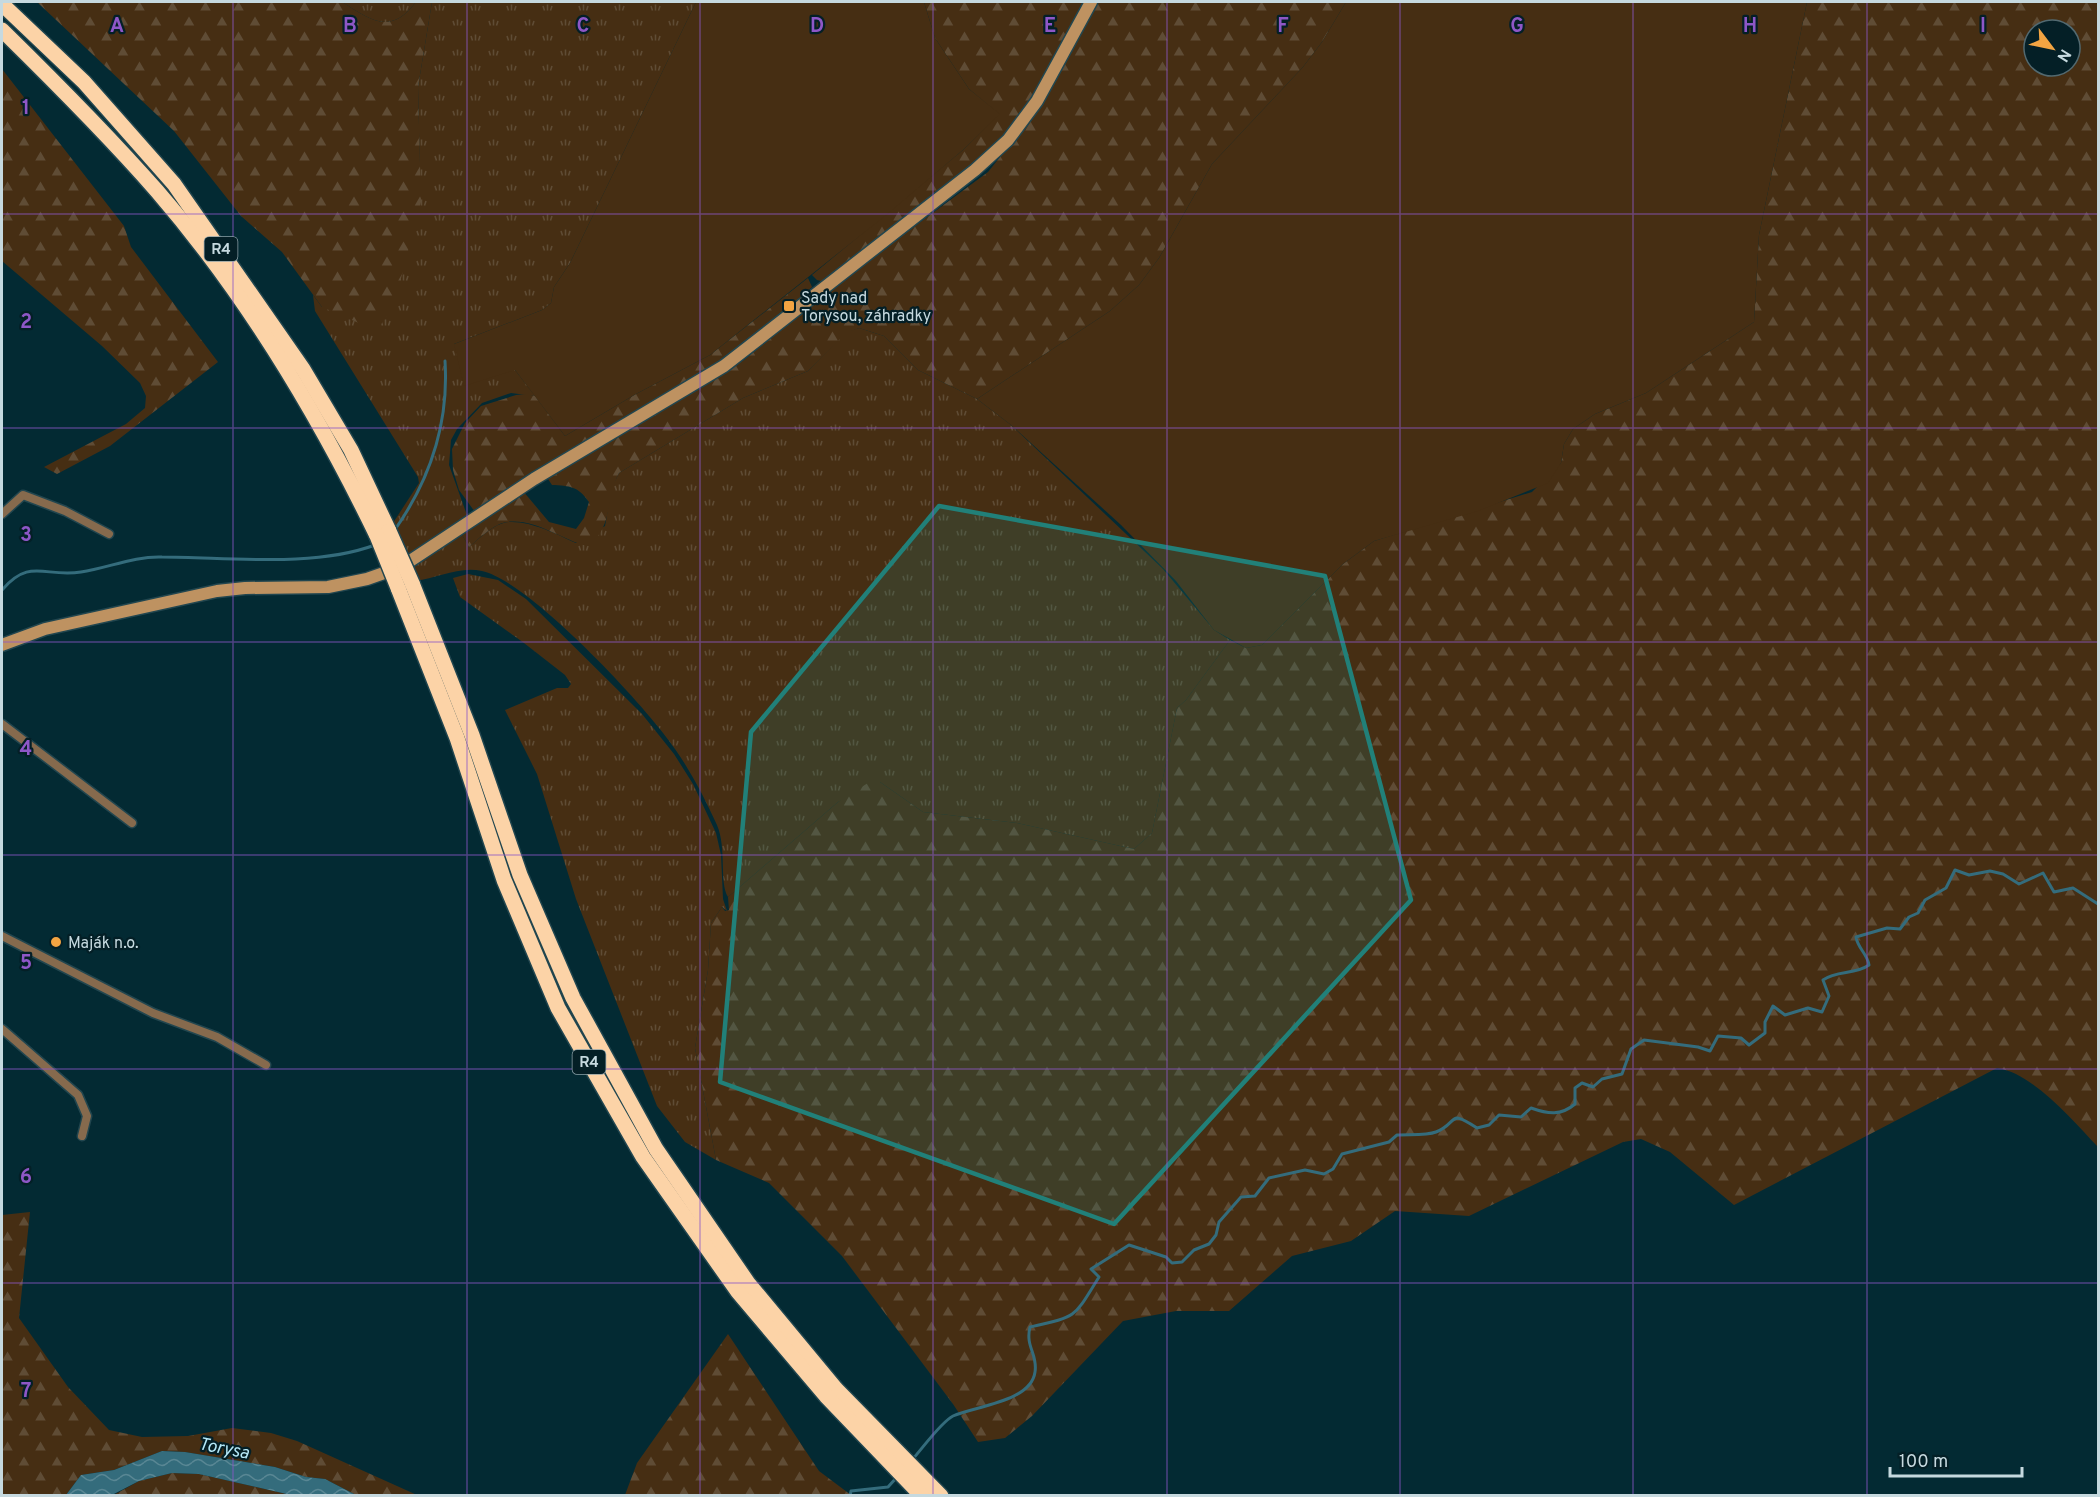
<svg xmlns="http://www.w3.org/2000/svg" width="2100" height="1497" font-family="Overpass,sans-serif">
  <defs>
    <pattern id="grass-tufts" width="24" height="20" patternUnits="userSpaceOnUse" patternTransform="scale(1.5)"><rect width="24" height="20" fill="#462e13"/><path d="M3 7l-1-3M5 7V3M7 7l1-3M15 17l-1-3M17 17v-4M19 17l1-3" fill="none" stroke="#5f4c35"/></pattern>
    <pattern id="forest-firs" width="22" height="20" patternUnits="userSpaceOnUse" patternTransform="scale(1.5)"><rect width="22" height="20" fill="#462e13"/><path d="M5 1l3.5 6h-7zM16 11l3.5 6h-7z" fill="#5f4c35"/></pattern>
    <pattern id="water-waves" width="16" height="10" patternUnits="userSpaceOnUse" patternTransform="scale(1.5)"><rect width="16" height="10" fill="#346c7c"/><path d="M0 5q4-4 8 0t8 0" fill="none" stroke="#598794"/></pattern>
  </defs>
  <rect width="100%" height="100%" fill="#032a33"/>
  <g fill="url(#grass-tufts)">
    <path d="M342 2H416C390 36 371 20 342 2Z"/>
    <path d="M432 2H696L570 263 554 287 551 303 542 310 454 344 515 370 535 396 511 393 482 403 457 429 451 440 449 465 468 518 406 559 391 526 419 483 418 477 315 311 313 295 322 307 420 177 418 87Z"/>
    <path d="M859 328 884 336 918 370 977 399 1011 425 1163 569 1214 630 1230 640 1186 700 1177 708 1152 833 1134 849 1017 823 923 812 880 782 838 802 728 897C719 882 727 849 717 825 705 799 692 773 675 749 647 707 529 581 482 571 459 566 438 578 415 581L409 567 461 533 469 547C480 538 494 523 509 522 532 521 556 534 576 543L605 526 612 487 619 473 743 398 808 371 846 332Z"/>
    <path d="M468 574 498 580 526 599 642 714 674 754 693 784 716 833 721 855 723 899 727 911 722 907 711 923 708 970 695 1048 716 1160 685 1142 657 1106 576 899 537 774 505 710 557 688H568L571 684 565 675 524 643 460 597 453 578Z"/>
  </g>
  <g fill="url(#forest-firs)" fill-rule="evenodd">
    <path d="M37 2H342C371 20 390 36 416 2H432L418 87 421 202 394 305 380 326 368 327 322 307 282 252 241 216 174 131Z"/>
    <path d="M924 2H1346L1322 42 1303 67 1212 164 1159 258 1139 285 1110 311 977 399 918 370 884 336 859 328 846 333 808 371 743 398 619 473C606 497 613 530 587 546 562 540 535 518 507 522 493 524 479 539 469 547L461 533 523 491 549 522 576 529 584 518 589 502C578 486 570 486 552 485L546 476 744 360 834 286 988 172 1020 132 981 159 825 282 817 280 812 275 963 150 999 114 969 89 935 38Z"/>
    <path d="M1807 2H2098V1147C2073 1121 2033 1073 1997 1068L1734 1205 1670 1152 1641 1139 1623 1142 1469 1216 1395 1211 1351 1241 1292 1256 1229 1311H1176L1123 1321 1032 1416 1005 1438 978 1442 953 1404 842 1256 769 1183 716 1160 695 1048 708 970 711 923 722 907 725 911 729 910 728 897 838 802 871 781 880 782 923 812 1017 823 1134 849 1152 833 1177 708 1186 700 1230 640 1246 648 1262 645 1343 564 1374 541 1532 492 1561 463 1564 444 1573 429 1595 414 1646 393 1754 322 1759 235ZM2034 30H2070V66H2034Z"/>
    <path d="M2 69 124 226 131 247 218 362 110 446 57 474 44 467 126 424 145 408 146 396 140 383 102 346 2 261Z"/>
    <path d="M808 278 812 287C713 379 590 442 475 512L459 490 453 470 452 449 465 423 481 406 516 395 526 394 535 396 565 436 636 394 710 355Z"/>
    <path d="M30 1212 19 1318 68 1387 109 1430 142 1437 188 1436 232 1428 271 1433 297 1441 417 1495H356L325 1479 306 1477 275 1467 185 1452 162 1451 114 1470 81 1475 66 1495 2 1496V1215Z"/>
    <path d="M728 1334 819 1471 851 1495H625L637 1463Z"/>
    <path d="M172 1473 199 1474 291 1495 112 1496 139 1481Z"/>
  </g>
  <g fill="#462e13">
    <path d="M696 2H924L935 38 969 89 1000 114 963 150 885 216 710 355 636 394 565 436 515 370 464 386 454 344 542 310 551 303 554 287 570 263Z"/>
    <path d="M1346 2H1807L1759 235 1754 322 1646 393 1595 414 1573 429 1564 444 1561 463 1548 483 1478 511 1374 541 1343 564 1262 645 1246 648 1214 630 1176 581 1121 525 1011 425 977 399 1110 311 1139 285 1159 258 1212 164 1303 67 1322 42Z"/>
  </g>
  <path fill="url(#water-waves)" d="M162 1451 185 1452 275 1467 306 1477 325 1479 356 1495H291L199 1474 172 1473 139 1481 112 1495H66L81 1475 114 1470Z"/>
  <g fill="none" stroke-linecap="round" stroke-linejoin="round">
    <g stroke="#346c7c" stroke-width="3">
      <path d="M394 531C430 480 449 423 445 361"/>
      <path d="M2 590C30 557 45 578 81 572 108 568 134 556 162 557 227 557 313 568 375 545"/>
      <path d="M912 1460C922 1449 941 1422 953 1416 975 1406 1031 1402 1035 1372 1038 1354 1025 1347 1030 1327 1078 1316 1073 1319 1099 1277L1091 1269 1129 1245 1166 1257 1172 1263 1182 1262 1194 1250 1209 1244 1216 1235 1219 1222 1241 1197 1255 1196 1269 1178 1305 1170 1324 1174 1333 1169 1342 1154 1389 1142 1397 1135C1408 1134 1426 1136 1436 1132 1459 1123 1447 1108 1477 1128L1489 1125 1499 1115 1521 1117 1531 1108C1548 1114 1561 1116 1575 1104V1088L1582 1083 1593 1087 1602 1079 1622 1074 1631 1049 1644 1040 1698 1047 1710 1051 1718 1036 1741 1038 1749 1045 1765 1033V1022L1773 1006 1785 1015 1808 1008 1822 1012 1829 996 1823 980C1837 970 1855 975 1869 965 1867 953 1858 949 1856 937L1887 928 1900 929 1909 917 1918 913 1925 900 1946 888 1955 870 1969 875 1990 871 2003 874 2019 884 2043 873 2054 892 2073 888 2098 904"/>
      <path d="M850 1496 851 1491 888 1487 898 1476"/>
    </g>
    <defs>
      <g id="street">
        <path d="M2 514 23 495 65 511 109 534"/>
        <path d="M2 724 132 823"/>
        <path d="M2 936 153 1013 217 1037 266 1065"/>
        <path d="M2 1029 78 1095 87 1116 82 1136"/>
      </g>
      <path id="secondary" d="M2 645 45 629 217 591 245 588 328 587 367 579 401 567 534 479 724 366 975 170 1008 140 1037 101 1091 2"/>
      <g id="highway">
        <path d="M2 4 84 82 174 184 303 369 351 450 389 531"/>
        <path d="M2 30C55 82 108 135 157 191 246 294 318 414 377 536"/>
        <path d="M412 583 472 735 520 875 573 998 656 1149 748 1283 836 1389 941 1496"/>
        <path d="M398 588 457 738 504 880 558 1008 643 1157 738 1292 826 1396 922 1496"/>
      </g>
    </defs>
    <use href="#street" stroke="#22464f" stroke-width="11"/>
    <use href="#secondary" stroke="#22464f" stroke-width="15"/>
    <use href="#highway" stroke="#22464f" stroke-width="18"/>
    <use href="#street" stroke="#866a4d" stroke-width="8"/>
    <use href="#secondary" stroke="#be9261" stroke-width="12"/>
    <use href="#highway" stroke="#fcd3a7" stroke-width="15"/>
    <defs>
      <g id="highway-bridge">
        <path d="M389 531 412 583"/>
        <path d="M377 536 398 588"/>
      </g>
    </defs>
    <use href="#highway-bridge" stroke="#22464f" stroke-width="18" stroke-linecap="butt"/>
    <use href="#highway-bridge" stroke="#fcd3a7" stroke-width="15"/>
  </g>
  <path fill="#218079" fill-opacity="0.2" stroke="#218079" stroke-width="4.5" stroke-linejoin="round" d="M939 506 1325 576 1411 900 1114 1224 720 1082 751 732Z"/>
  <path fill="none" stroke="#8e57c7" stroke-width="1.5" stroke-opacity="0.55" d="M233 2V1496M467 2V1496M700 2V1496M933 2V1496M1167 2V1496M1400 2V1496M1633 2V1496M1867 2V1496M2 214H2098M2 428H2098M2 642H2098M2 855H2098M2 1069H2098M2 1283H2098"/>
  <g fill="#f3a442" stroke="#041f26" stroke-width="2">
    <rect x="783" y="300" width="12" height="12" rx="3"/>
    <circle cx="56" cy="942" r="6"/>
  </g>
  <g text-anchor="middle" stroke-width="4.5" stroke-linejoin="round" paint-order="stroke">
    <g fill="#041f26" stroke="#8ca1a8" stroke-width="1.5">
      <rect x="204.5" y="237" width="33" height="24" rx="4.5"/>
      <rect x="572.5" y="1050" width="33" height="24" rx="4.5"/>
    </g>
    <g font-size="15" font-weight="bold" fill="#c6d9df">
      <text x="221" y="254">R4</text>
      <text x="589" y="1067">R4</text>
    </g>
    <g font-size="16" fill="#c6d9df" stroke="#041f26" text-anchor="start">
      <text x="801" y="303">Sady nad<tspan x="801" dy="18">Torysou, záhradky</tspan></text>
      <text x="68" y="948">Maják n.o.</text>
    </g>
    <g font-size="18" font-style="italic" fill="#b6e9f8" stroke="#041f26">
      <text transform="translate(224 1448) rotate(11)" y="6">Torysa</text>
    </g>
  </g>
  <g font-size="20" text-anchor="middle" font-weight="bold" fill="#8e57c7" stroke="#041f26" stroke-width="4.5" stroke-linejoin="round" paint-order="stroke">
    <text x="117" y="32">A</text>
    <text x="350" y="32">B</text>
    <text x="583" y="32">C</text>
    <text x="817" y="32">D</text>
    <text x="1050" y="32">E</text>
    <text x="1283" y="32">F</text>
    <text x="1517" y="32">G</text>
    <text x="1750" y="32">H</text>
    <text x="1983" y="32">I</text>
    <text x="26" y="114">1</text>
    <text x="26" y="328">2</text>
    <text x="26" y="541">3</text>
    <text x="26" y="755">4</text>
    <text x="26" y="969">5</text>
    <text x="26" y="1183">6</text>
    <text x="26" y="1397">7</text>
  </g>
  <rect width="2100" height="1497" fill="none" stroke="#c6d9df" stroke-width="6"/>
  <g transform="translate(2052 48) rotate(122)"><circle r="28" fill="#041f26" stroke="#526970" stroke-width="1.5"/>
  <path d="M0-4.5L10 22L0 15L-10 22Z" fill="#f3a442"/>
  <text y="-9" font-size="16" font-weight="bold" text-anchor="middle" fill="#c6d9df">N</text>
  </g>
  <path d="M1890 1467v9h132v-9" fill="none" stroke="#c6d9df" stroke-width="3"/>
  <text x="1899" y="1467" font-size="18" fill="#c6d9df" stroke="#041f26" stroke-width="4.5" paint-order="stroke">100 m</text>
</svg>
